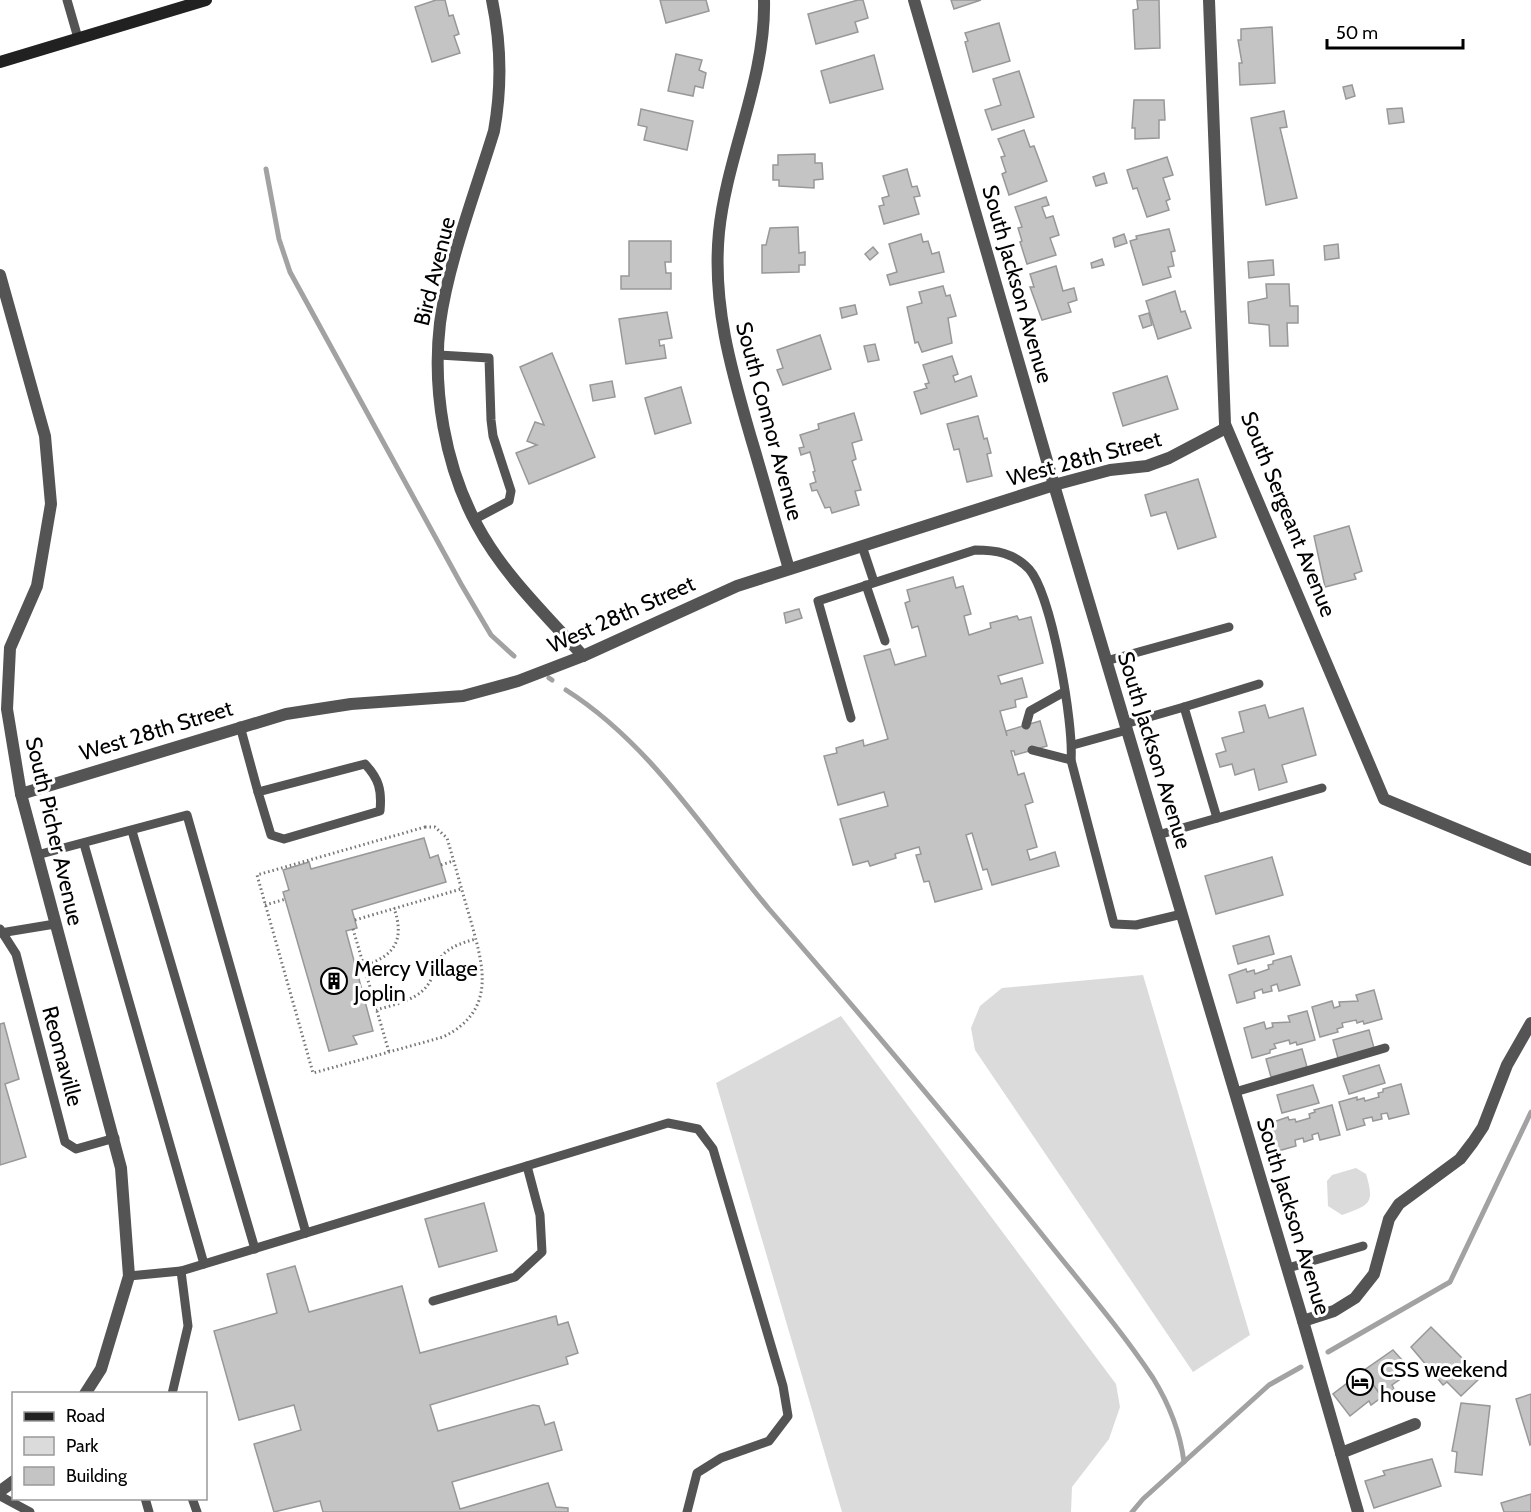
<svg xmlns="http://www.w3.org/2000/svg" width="1531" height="1512" font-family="Cabin,sans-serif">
  <rect width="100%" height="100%" fill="#fff"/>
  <g fill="#dbdbdb">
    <path d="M1143 975 1250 1335 1193 1372 975 1050 971 1028 980 1006 1002 988Z"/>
    <path d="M841 1016 1116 1384 1120 1407 1109 1439 1072 1487 1071 1512H842L716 1083Z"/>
    <path d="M1356 1168 1366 1174C1375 1204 1370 1205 1342 1215L1328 1206 1327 1181 1332 1175Z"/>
  </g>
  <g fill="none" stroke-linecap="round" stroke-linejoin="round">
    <g stroke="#a2a2a2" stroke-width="5">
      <path d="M266 169 279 239 290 272 461 584 491 635 514 656"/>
      <path d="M549 678 552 680"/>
      <path d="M566 690C651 744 705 833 769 909 861 1015 952 1122 1040 1232 1078 1280 1119 1327 1153 1378 1169 1404 1180 1431 1184 1462"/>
      <path d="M1328 1352 1450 1282 1531 1112"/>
      <path d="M1132 1512 1143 1499 1269 1385 1301 1367"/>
    </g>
  </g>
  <g fill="#c4c4c4" stroke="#989898" stroke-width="1.5">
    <path d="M436 0H445L449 16 453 15 459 34 454 36 460 53 432 62 415 7Z"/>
    <path d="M660 0H706L709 11 666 23Z"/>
    <path d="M858 0H863L868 18 855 22 858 32 816 44 808 14Z"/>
    <path d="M951 0H981L954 9Z"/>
    <path d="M1137 0H1159L1160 48 1135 49 1133 10 1138 9Z"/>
    <path d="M999 23 1010 61 973 72 965 42 968 41 965 33Z"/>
    <path d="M1272 27 1275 83 1240 85 1239 63H1242L1238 40H1241V29Z"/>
    <path d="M676 54 702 60 699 70 706 73 703 88 695 86 693 96 668 91Z"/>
    <path d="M874 55 883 89 830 103 821 71Z"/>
    <path d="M1019 71 1034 117 992 130 985 110 1001 105 993 79Z"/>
    <path d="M1352 85 1355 96 1346 99 1343 87Z"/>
    <path d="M1134 100H1164L1165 120H1159V138L1135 139V128H1132Z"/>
    <path d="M1402 108 1404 122 1389 124 1387 109Z"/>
    <path d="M641 109 693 121 687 150 644 140 647 127 638 125Z"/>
    <path d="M1284 111 1287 127 1280 128 1297 198 1266 205 1251 118Z"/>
    <path d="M1024 130 1030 147 1034 146 1047 181 1009 195 1002 174 1006 172 1001 157 1005 156 998 139Z"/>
    <path d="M815 154V163H822L823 179 814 180V188L779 186V180H773V165H778V155Z"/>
    <path d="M1167 157 1173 175 1163 178 1170 199 1166 201 1169 210 1147 217 1137 188 1133 189 1127 170Z"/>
    <path d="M907 169 912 187 917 186 920 196 914 197 919 214 884 224 879 206 884 205 882 198 889 196 883 176Z"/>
    <path d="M1104 173 1107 183 1096 186 1093 177Z"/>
    <path d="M1046 197 1049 205 1042 207 1046 218 1053 216 1059 235 1050 238 1056 255 1027 264 1020 242 1022 241 1018 228 1022 227 1015 207Z"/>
    <path d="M798 227 799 253 805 252V265H799V272L762 273V245H766L770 228Z"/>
    <path d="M1169 229 1175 251 1171 252 1174 266 1168 267 1171 277 1143 285 1130 241 1137 239 1136 236Z"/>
    <path d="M921 234 923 242 928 241 932 254 939 252 944 272 890 285 887 275 897 272 889 244Z"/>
    <path d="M1124 234 1127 243 1115 247 1113 238Z"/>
    <path d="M629 241H671V262H665L666 273H671V289H621V276H629Z"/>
    <path d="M1338 244 1339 258 1325 260 1324 246Z"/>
    <path d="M873 247 878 253 870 260 865 254Z"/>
    <path d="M1102 259 1104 265 1092 268 1091 263Z"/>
    <path d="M1273 260 1274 275 1249 278 1248 262Z"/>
    <path d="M1056 266 1063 291 1074 288 1077 300 1068 303 1071 312 1042 320 1030 287H1034L1030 274Z"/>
    <path d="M1266 284H1289L1290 306H1298V323H1287L1288 346H1270L1269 325 1249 323 1248 302 1267 298Z"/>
    <path d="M943 286 946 296 950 295 956 316 948 318 952 343 922 352 918 342 915 343 907 307 922 303 919 292Z"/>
    <path d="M1175 291 1181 312 1185 311 1191 328 1158 339 1146 301Z"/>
    <path d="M855 305 857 314 842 318 840 308Z"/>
    <path d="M667 312 672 338 659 340 660 346 664 345 666 358 626 364 619 319Z"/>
    <path d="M1149 313 1152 325 1143 328 1139 316Z"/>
    <path d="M820 335 831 369 783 385 777 370 783 368 777 350Z"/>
    <path d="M875 344 879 360 868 362 864 346Z"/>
    <path d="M552 353 595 457 529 484 516 453 537 445 527 441 535 422 544 425 520 367Z"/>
    <path d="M952 356 958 374 953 376 955 382 971 376 977 396 921 414 914 392 927 388 925 384 929 383 923 365Z"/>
    <path d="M1167 376 1178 409 1123 426 1113 393Z"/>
    <path d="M612 381 615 397 593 401 590 385Z"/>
    <path d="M681 387 691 423 655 434 645 398Z"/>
    <path d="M854 413 862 440 852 443 856 459 852 461 861 490 855 491 859 505 832 513 830 507 825 508 817 490 812 491 810 484 816 482 813 472 815 471 810 452 801 455 799 448 804 447 800 435 819 429 818 424Z"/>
    <path d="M978 416 984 439 987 438 991 453 987 454 992 476 967 482 959 449 954 450 947 424Z"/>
    <path d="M1198 479 1216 537 1178 549 1166 512 1151 516 1145 495Z"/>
    <path d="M1349 526 1362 571 1354 574 1356 579 1325 587 1314 536Z"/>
    <path d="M953 577 956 588 963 586 971 614 964 616 969 635 991 628 990 623 1017 616 1019 620 1031 617 1043 663 998 676 1001 684 1022 678 1027 697 1015 700 1016 707 1000 711 1007 736 1006 731 1040 721 1047 746 1015 755 1014 751H1011L1018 775 1024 773 1033 802 1025 805 1037 847 1027 850 1030 860 1055 852 1059 866 992 885 987 869 983 870 972 833 966 835 982 889 935 902 929 881 924 882 916 855 921 854 919 847 895 854 896 858 870 866 868 861 853 865 840 819 888 806 884 792 838 805 824 756 837 753 836 748 863 740 864 746 888 739 864 656 890 649 895 665 926 656 918 626 912 628 905 603 910 601 907 590Z"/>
    <path d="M799 609 802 618 786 623 784 613Z"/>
    <path d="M1265 705 1269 718 1303 708 1316 755 1282 765 1287 782 1259 790 1254 769 1235 775 1232 764 1220 767 1216 754 1226 751 1222 738 1244 732 1239 712Z"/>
    <path d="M424 838 430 858 438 855 446 882 352 910 357 928 346 931 373 1031 353 1036 357 1044 329 1051 283 892 289 890 283 870 309 862 311 869Z"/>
    <path d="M1272 857 1283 895 1216 914 1205 876Z"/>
    <path d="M1269 936 1274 954 1238 964 1233 946Z"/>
    <path d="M1291 956 1300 985 1279 991 1277 984 1271 986 1272 991 1263 993 1262 989 1254 992 1255 998 1237 1003 1229 975 1246 969 1247 972 1254 970 1255 974 1269 969 1268 965 1273 964V961Z"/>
    <path d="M1374 990 1382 1019 1364 1024 1363 1021 1357 1023 1356 1020 1342 1023 1343 1027 1337 1029 1338 1032 1320 1037 1312 1007 1332 1001 1334 1008 1340 1006 1339 1002 1358 1001 1356 995Z"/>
    <path d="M1307 1011 1315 1040 1297 1045 1296 1042 1290 1044 1289 1040 1274 1044 1276 1048 1270 1050V1053L1252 1058 1244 1028 1264 1022 1266 1029 1273 1027 1272 1023 1290 1022 1288 1016Z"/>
    <path d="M4 1023 19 1079 5 1084 26 1157 0 1165V1024Z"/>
    <path d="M1369 1030 1374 1048 1338 1058 1333 1040Z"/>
    <path d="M1302 1049 1307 1067 1271 1077 1266 1059Z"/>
    <path d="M1379 1065 1385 1083 1349 1094 1343 1076Z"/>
    <path d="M1401 1084 1409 1114 1389 1119 1387 1113 1381 1114 1382 1119 1373 1121 1372 1117 1363 1119 1365 1125 1347 1130 1339 1102 1357 1097V1100L1364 1098 1365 1101 1379 1097 1378 1093 1383 1092V1089Z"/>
    <path d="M1313 1085 1319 1103 1282 1113 1277 1095Z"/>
    <path d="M1332 1105 1340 1135 1320 1140 1318 1133 1312 1135 1313 1139 1304 1142 1303 1138 1295 1140 1296 1146 1278 1151 1270 1123 1288 1117 1289 1120 1295 1119 1296 1122 1310 1118 1309 1114 1315 1112 1314 1110Z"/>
    <path d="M484 1203 497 1251 439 1267 425 1219Z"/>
    <path d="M295 1266 309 1312 402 1286 420 1353 556 1316 558 1325 568 1322 578 1353 566 1357 568 1364 430 1405 438 1431 533 1405 539 1406 545 1425 554 1422 562 1450 452 1482 460 1509 548 1483 556 1507 568 1508V1512H323L320 1501 274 1512 254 1444 301 1430 294 1405 239 1420 214 1331 277 1313 267 1274Z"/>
    <path d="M1431 1327 1481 1377 1461 1396 1447 1382 1443 1385 1411 1347Z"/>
    <path d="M1393 1350 1412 1371 1392 1385 1394 1389 1382 1397 1363 1371Z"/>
    <path d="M1363 1371 1382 1397 1371 1405 1369 1401 1350 1416 1333 1394Z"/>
    <path d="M1531 1394V1444L1530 1445 1516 1399Z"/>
    <path d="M1461 1403 1490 1406 1482 1475 1455 1472 1457 1452 1452 1451Z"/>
    <path d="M1432 1459 1441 1486 1374 1508 1365 1481 1385 1475 1383 1471Z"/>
    <path d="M1531 1494V1512H1504L1501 1503Z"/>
  </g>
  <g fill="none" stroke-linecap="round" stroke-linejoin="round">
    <g stroke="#767676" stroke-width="3" stroke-dasharray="1.5 3" stroke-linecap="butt">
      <path d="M425 827H435L447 838C455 865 462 891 470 918 483 965 498 1010 443 1037L313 1073 257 875Z"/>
      <path d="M441 865 453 861"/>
      <path d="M265 905 286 899"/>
      <path d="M355 920 461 889"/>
      <path d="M353 929 389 1052"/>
      <path d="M363 966C395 956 405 940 394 908"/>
      <path d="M376 1010C389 1006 405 1003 417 995 446 976 420 953 476 939"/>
    </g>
    <g stroke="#545454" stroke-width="9">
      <path d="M67 0 78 38"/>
      <path d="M439 355 489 358 491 420 493 436 511 491 509 501 475 519"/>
      <path d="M862 546 874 582"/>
      <path d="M866 585 885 641"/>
      <path d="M1106 661 1229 627"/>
      <path d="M1184 707 1259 684"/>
      <path d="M851 718 818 601 975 550C996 550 1014 553 1029 569 1052 595 1074 725 1071 760L1114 924 1136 925 1182 914"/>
      <path d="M1125 724 1184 707 1217 818"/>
      <path d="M1026 725 1030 711 1064 692"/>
      <path d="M240 726 258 792"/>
      <path d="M1073 745 1127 730"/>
      <path d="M1032 750 1071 760"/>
      <path d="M365 764C379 779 382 790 380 811L284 839 271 835 258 792Z"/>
      <path d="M132 831 255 1249"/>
      <path d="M1158 835 1322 788"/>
      <path d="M84 844 204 1264"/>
      <path d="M37 855 187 815 306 1233"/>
      <path d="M0 929 16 954 65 1142 76 1149 115 1138"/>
      <path d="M0 933 55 924"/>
      <path d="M1235 1092 1385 1048"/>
      <path d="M1288 1268 1363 1246"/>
      <path d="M181 1271 668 1123 698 1129 713 1149 783 1386 788 1416 769 1441 721 1458 697 1473 687 1512"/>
      <path d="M129 1276 181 1271 188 1326 172 1394"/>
      <path d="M433 1301 515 1277 542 1252 540 1215 527 1166"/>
      <path d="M0 1496 30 1512"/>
      <path d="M145 1498 149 1512"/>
      <path d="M192 1498 197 1512"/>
    </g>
    <path stroke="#545454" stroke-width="12" d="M1303 1321 1334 1311 1355 1298 1374 1274 1389 1219 1399 1204 1460 1159 1473 1142 1483 1127 1507 1065 1531 1023"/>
    <g stroke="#545454" stroke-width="12">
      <path d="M492 0C501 43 502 87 494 131 476 190 448 263 440 323 432 390 445 466 477 525 503 574 546 615 583 656"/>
      <path d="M764 0C766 79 727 154 719 232 712 304 731 369 751 438 764 481 776 525 789 569"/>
      <path d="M914 0 1054 485 1303 1321 1358 1512"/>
      <path d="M1209 0 1225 424 1384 799 1531 860"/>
      <path d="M0 275 45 436 51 504 37 586 10 648 7 709 21 794 121 1168 129 1276 101 1369 85 1394"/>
      <path d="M21 794 286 714 351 704 463 696 518 681 583 656 737 586 1054 485 1110 470 1147 466 1169 458 1226 428"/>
      <path d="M1341 1453 1415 1424"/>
      <path d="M0 1491 14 1481"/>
    </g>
    <path stroke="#212121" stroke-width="12" d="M0 62 206 0"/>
  </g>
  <defs>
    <symbol id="building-ring" viewBox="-11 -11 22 22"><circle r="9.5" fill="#fff" stroke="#000" stroke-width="1.5"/><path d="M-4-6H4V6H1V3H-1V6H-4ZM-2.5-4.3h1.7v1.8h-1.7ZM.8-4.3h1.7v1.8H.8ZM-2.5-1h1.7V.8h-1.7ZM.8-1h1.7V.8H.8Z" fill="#000"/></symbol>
    <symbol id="hotel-ring" viewBox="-11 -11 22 22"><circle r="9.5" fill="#fff" stroke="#000" stroke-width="1.5"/><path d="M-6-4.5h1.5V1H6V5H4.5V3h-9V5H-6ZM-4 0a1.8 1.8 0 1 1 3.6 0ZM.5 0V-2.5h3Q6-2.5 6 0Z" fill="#000"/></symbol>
  </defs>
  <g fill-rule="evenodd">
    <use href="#building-ring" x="319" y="966" width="30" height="30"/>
    <use href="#hotel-ring" x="1345" y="1367" width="30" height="30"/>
  </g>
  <g text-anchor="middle" stroke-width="6" stroke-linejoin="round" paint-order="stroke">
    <g font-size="22" fill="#000" stroke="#fff">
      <text transform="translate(434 271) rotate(-76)" y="8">Bird Avenue</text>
      <text transform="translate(1018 284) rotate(74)" y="8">South Jackson Avenue</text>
      <text transform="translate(770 421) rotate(75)" y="8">South Connor Avenue</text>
      <text transform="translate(1084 458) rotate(-15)" y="8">West 28th Street</text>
      <text transform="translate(1289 514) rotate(68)" y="8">South Sergeant Avenue</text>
      <text transform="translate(621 614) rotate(-24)" y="8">West 28th Street</text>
      <text transform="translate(156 730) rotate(-17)" y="8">West 28th Street</text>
      <text transform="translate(1155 750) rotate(73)" y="8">South Jackson Avenue</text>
      <text transform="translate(55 831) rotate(77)" y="8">South Picher Avenue</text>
      <text transform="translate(63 1056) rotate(75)" y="8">Reomaville</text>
      <text transform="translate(1294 1216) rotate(73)" y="8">South Jackson Avenue</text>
    </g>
    <g font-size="22" fill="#000" stroke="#fff" text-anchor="start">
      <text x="354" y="976">Mercy Village<tspan x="354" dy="25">Joplin</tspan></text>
      <text x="1380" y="1377">CSS weekend<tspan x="1380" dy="25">house</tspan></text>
    </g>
  </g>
  <rect x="12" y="1392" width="195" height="108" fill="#ffffff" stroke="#999999" stroke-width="1.5"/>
  <rect x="24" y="1412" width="30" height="9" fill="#212121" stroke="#999999" stroke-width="1.5"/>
  <text x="66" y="1422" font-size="18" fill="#000000">Road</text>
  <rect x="24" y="1437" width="30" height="18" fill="#dbdbdb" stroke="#999999" stroke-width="1.5"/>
  <text x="66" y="1452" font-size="18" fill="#000000">Park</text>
  <rect x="24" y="1467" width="30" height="18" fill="#c4c4c4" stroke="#999999" stroke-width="1.5"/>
  <text x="66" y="1482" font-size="18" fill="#000000">Building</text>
  <path d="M1327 39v9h136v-9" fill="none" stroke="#000000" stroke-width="3"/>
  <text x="1336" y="39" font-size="18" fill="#000000" stroke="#ffffff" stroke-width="4.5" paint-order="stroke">50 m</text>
</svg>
